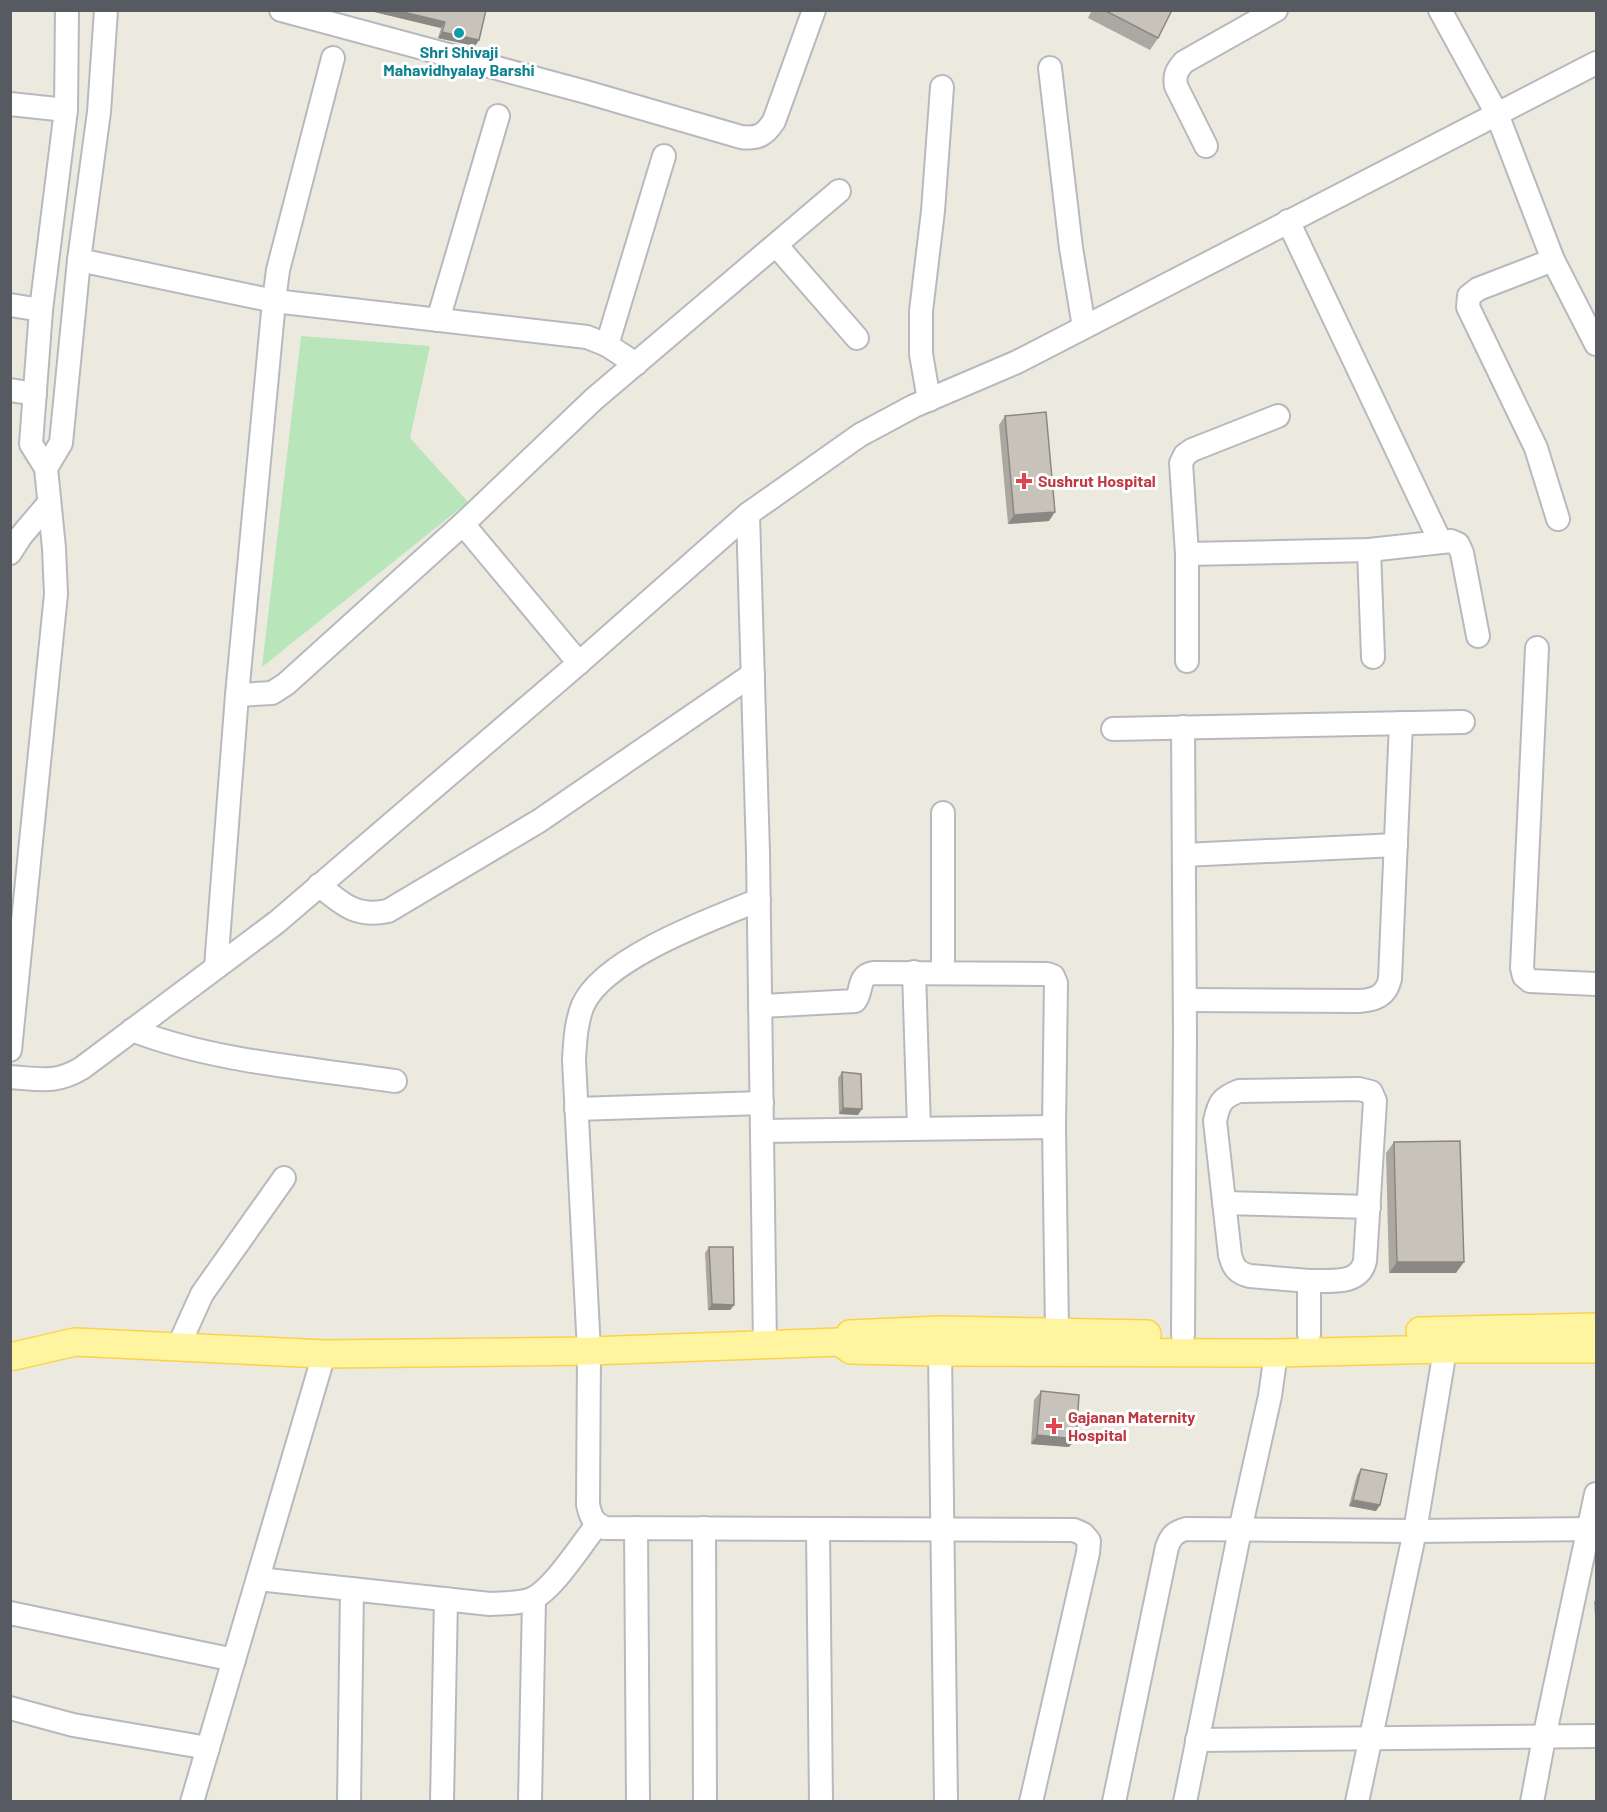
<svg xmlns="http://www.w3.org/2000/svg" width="1607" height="1812" font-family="Barlow,sans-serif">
  <rect width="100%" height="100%" fill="#eceade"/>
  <path fill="#b8e6ba" d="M301 336 430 346 410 438 468 502 262 667Z"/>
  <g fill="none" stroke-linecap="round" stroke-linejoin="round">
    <defs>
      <g id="minor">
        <path d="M281 10 586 92 741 137C758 139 765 135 774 121L814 10"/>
        <path d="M1440 10 1497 114 1553 260 1596 344"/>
        <path d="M1050 68 1071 248 1084 327"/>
        <path d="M10 104 66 110"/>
        <path d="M1206 146 1176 86C1174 75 1177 70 1184 62L1276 10"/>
        <path d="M1288 221 1440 541"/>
        <path d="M776 245 857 338"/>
        <path d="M79 260 274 301 587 337 607 345 636 364"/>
        <path d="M1553 260 1478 289 1469 296 1468 307 1536 448 1558 519"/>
        <path d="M10 305 41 310"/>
        <path d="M438 320 498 116"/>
        <path d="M607 345 664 156"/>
        <path d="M10 390 35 394"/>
        <path d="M929 400 921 354V311L933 211 942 87"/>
        <path d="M46 468 61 443 79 260 99 112 106 10"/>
        <path d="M748 514 758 853 765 1346"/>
        <path d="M463 524 579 663"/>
        <path d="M1369 550 1373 657"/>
        <path d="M10 553 21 536 49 503"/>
        <path d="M1187 554 1369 550 1451 541 1458 544 1462 553 1478 636"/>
        <path d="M1537 648 1522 968 1524 976 1530 981 1596 984"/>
        <path d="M1187 661V554L1181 463 1185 455 1192 450 1278 416"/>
        <path d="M237 695 272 693 286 684 463 524 594 399 839 191"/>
        <path d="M1183 727 1185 1034 1183 1335"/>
        <path d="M1113 729 1463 722"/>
        <path d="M1184 855 1396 845"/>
        <path d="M319 885C342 904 356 918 388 911L539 821 753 674"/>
        <path d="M759 900C712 919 604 958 583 1005 576 1022 575 1042 574 1060L589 1351 588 1505C591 1517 593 1523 605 1528L1074 1530 1083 1534 1089 1541 1088 1553 1031 1802"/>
        <path d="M216 967 237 695 274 301 278 270 333 58"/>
        <path d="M914 972 919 1128"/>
        <path d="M943 972V813"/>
        <path d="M1185 1000 1359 1001C1375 1000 1386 996 1390 979L1401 723"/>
        <path d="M760 1006 855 1001C863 991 857 976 873 973L1047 974 1053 976 1056 983 1054 1127 1057 1331"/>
        <path d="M132 1030C214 1062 309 1068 395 1081"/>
        <path d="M10 1050 56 594 54 548 46 468 31 444 41 310 66 110 67 10"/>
        <path d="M10 1077C39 1079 56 1084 82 1068L277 922 579 663 748 514 860 435 914 406 1017 362 1596 63"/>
        <path d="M576 1109 762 1103"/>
        <path d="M762 1131 1054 1127"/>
        <path d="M1224 1203 1369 1207"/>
        <path d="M1309 1334V1281L1250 1276C1237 1273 1233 1267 1230 1255L1215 1121C1219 1103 1221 1098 1239 1091L1359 1089 1371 1092 1375 1101 1365 1261C1359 1286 1330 1280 1309 1281"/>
        <path d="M178 1347 202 1294 284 1178"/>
        <path d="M940 1352 946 1802"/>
        <path d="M636 1528 638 1802"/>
        <path d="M704 1528 705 1802"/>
        <path d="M818 1529 821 1802"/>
        <path d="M258 1579 490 1604C504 1603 519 1604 532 1599 553 1590 582 1543 597 1525"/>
        <path d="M10 1613 234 1660"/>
        <path d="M10 1708 73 1725 208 1748"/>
        <path d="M1197 1740 1596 1736"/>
        <path d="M192 1802 324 1354"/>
        <path d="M349 1802 352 1589"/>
        <path d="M442 1802 446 1599"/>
        <path d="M530 1802 534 1598"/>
        <path d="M1114 1802 1167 1547C1171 1536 1175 1532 1186 1529L1415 1531 1596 1529"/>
        <path d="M1185 1802 1240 1530 1270 1396 1276 1353"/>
        <path d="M1357 1802 1415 1531 1448 1332"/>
        <path d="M1532 1802 1544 1738 1596 1494"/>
      </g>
      <g id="major">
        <path d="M1420 1331 1596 1327"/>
        <path d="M850 1334 940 1330 1147 1334"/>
        <path d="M10 1357 75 1342 324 1354 589 1351 840 1342 851 1350 940 1352 1276 1353 1445 1349H1596"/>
      </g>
    </defs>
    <use href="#minor" stroke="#b7b9bf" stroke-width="26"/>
    <use href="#major" stroke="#fbd249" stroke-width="30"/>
    <use href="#minor" stroke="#fff" stroke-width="22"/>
    <use href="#major" stroke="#fff4a0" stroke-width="27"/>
  </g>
  <g fill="#aba8a1">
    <path d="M366 10H486L479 40 475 46 438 38 441 28Z"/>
    <path d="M1092 10H1172L1158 38 1150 50 1088 18Z"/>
    <path d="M1005 416 1049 521 1008 524 999 425Z"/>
    <path d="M842 1072 858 1115 839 1114 838 1078Z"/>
    <path d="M1394 1142 1456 1273H1389L1386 1153Z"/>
    <path d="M709 1247 734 1305 730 1310H708L705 1253Z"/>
    <path d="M1041 1391 1069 1447 1031 1444 1034 1400Z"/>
    <path d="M1361 1469 1380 1505 1376 1511 1349 1506 1357 1475Z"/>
    <path d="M1596 1599V1629L1594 1602Z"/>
  </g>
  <g fill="#8b8883">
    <path d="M366 10H395L445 22 441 28Z"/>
    <path d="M442 32 479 40 475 46 438 38Z"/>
    <path d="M1055 512 1049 521 1008 524 1014 515Z"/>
    <path d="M843 1108 862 1109 858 1115 839 1114Z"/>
    <path d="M1397 1262H1464L1456 1273H1389Z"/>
    <path d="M712 1304 734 1305 730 1310H708Z"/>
    <path d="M1037 1435 1076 1439 1069 1447 1031 1444Z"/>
    <path d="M1353 1500 1380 1505 1376 1511 1349 1506Z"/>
  </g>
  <g fill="#c7c3bb" stroke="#8b8883" stroke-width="1.5">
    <path d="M395 10H486L479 40 442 32 445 22Z"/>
    <path d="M1104 10H1172L1158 38Z"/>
    <path d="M1046 412 1055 512 1014 515 1005 416Z"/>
    <path d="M842 1072 861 1074 862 1109 843 1108Z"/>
    <path d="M1460 1141 1464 1262H1397L1394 1142Z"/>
    <path d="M709 1247H733L734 1305 712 1304Z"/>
    <path d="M1041 1391 1079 1395 1076 1439 1037 1435Z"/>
    <path d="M1361 1469 1387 1474 1380 1505 1353 1500Z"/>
  </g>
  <circle fill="#0f9aa8" stroke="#fff" stroke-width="2" cx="459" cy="33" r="6"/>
  <g fill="#e0444e" stroke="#fff" stroke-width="2">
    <path d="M1021 472h6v6h6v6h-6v6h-6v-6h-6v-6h6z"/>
    <path d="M1051 1417h6v6h6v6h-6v6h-6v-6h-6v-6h6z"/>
  </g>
  <g text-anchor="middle" stroke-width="6" stroke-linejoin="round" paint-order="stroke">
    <g font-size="16" font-weight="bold" fill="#0d838f" stroke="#fff">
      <text x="459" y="58">Shri Shivaji<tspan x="459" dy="18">Mahavidhyalay Barshi</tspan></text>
    </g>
    <g font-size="16" font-weight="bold" fill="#be3a42" stroke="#fff" text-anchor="start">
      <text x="1038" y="487">Sushrut Hospital</text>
      <text x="1068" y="1423">Gajanan Maternity<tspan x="1068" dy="18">Hospital</tspan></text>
    </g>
  </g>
  <rect width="1607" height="1812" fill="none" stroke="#575b61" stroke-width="24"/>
</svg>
